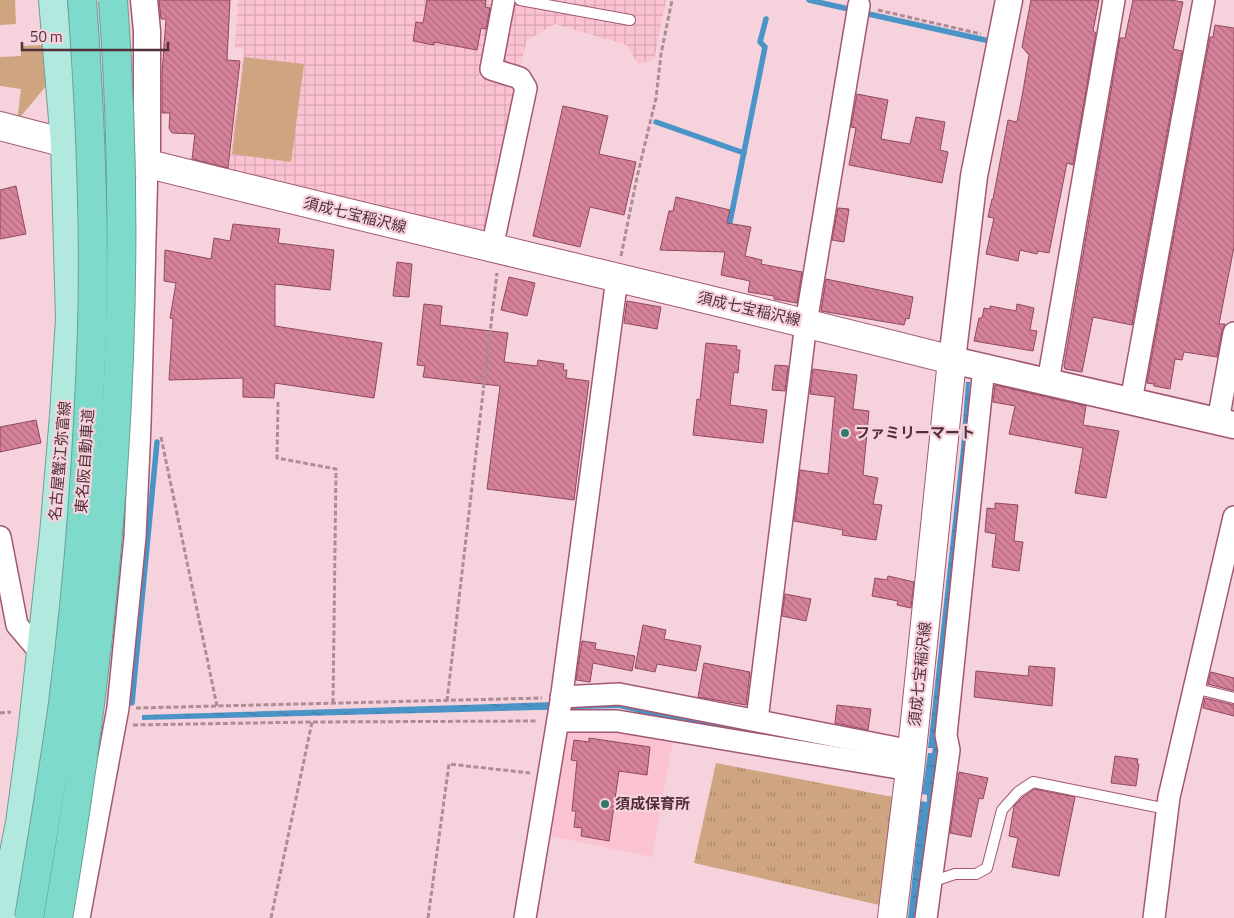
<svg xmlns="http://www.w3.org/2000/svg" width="1234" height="918" font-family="'Titillium Web','Noto Sans JP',sans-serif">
  <defs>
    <pattern id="industrial-grid" width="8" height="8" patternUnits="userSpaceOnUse" patternTransform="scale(1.25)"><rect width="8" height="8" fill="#fbc2d1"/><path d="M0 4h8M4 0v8" fill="none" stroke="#d9a7b4"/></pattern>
    <pattern id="park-tufts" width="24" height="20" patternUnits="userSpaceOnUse" patternTransform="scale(1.25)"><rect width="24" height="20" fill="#cfa581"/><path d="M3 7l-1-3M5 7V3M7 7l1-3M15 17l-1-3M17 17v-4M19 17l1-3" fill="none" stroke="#aa876b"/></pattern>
    <pattern id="water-ripples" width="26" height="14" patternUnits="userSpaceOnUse" patternTransform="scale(1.25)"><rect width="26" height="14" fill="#4a94c8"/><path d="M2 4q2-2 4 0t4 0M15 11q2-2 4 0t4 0" fill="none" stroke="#4079a3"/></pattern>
    <pattern id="building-back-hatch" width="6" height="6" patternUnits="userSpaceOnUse" patternTransform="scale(1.25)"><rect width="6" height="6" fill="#d6829a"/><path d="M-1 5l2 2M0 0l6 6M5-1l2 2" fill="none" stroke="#b06b7f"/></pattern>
  </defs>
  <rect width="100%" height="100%" fill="#f6d3dc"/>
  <path fill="#fbc2d1" d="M565 722 674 734 652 857 545 835Z"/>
  <g fill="url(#industrial-grid)">
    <path d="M238 0H495L479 77 516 86 486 235 228 175 244 49 235 47Z"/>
    <path d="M512 0H666L654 60 638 64 627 45 555 24 527 40 519 71 506 67 501 59Z"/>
  </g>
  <g fill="#cfa581">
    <path d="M0 0H15L16 24 0 25Z"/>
    <path d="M45 45 46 86 17 121 21 89 0 86V57L21 56V46Z"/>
    <path d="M244 57 304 64 291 162 232 154Z"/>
  </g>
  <path fill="url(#park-tufts)" d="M716 763 898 798 884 906 694 863Z"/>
  <g fill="url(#water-ripples)">
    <path d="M966 382H970L966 460 940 748 938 796H931L930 802 936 803V810L929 816 917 918H908L921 801 927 802V795L922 794 928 753H932L933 748H928L961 448Z"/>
    <path d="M617 700 901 760 697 727 619 708 142 720V715Z"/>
  </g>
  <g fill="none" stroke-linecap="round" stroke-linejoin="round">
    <g stroke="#4a94c8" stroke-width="5.5">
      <path d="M809 0 853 10"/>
      <path d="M864 13 985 40"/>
      <path d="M656 122 744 153"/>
      <path d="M730 222 765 47 760 42 766 19"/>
      <path d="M132 703 157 442"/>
    </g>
  </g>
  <g fill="url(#building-back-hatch)" stroke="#91485f">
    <path d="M159 0H230L227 60 240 61 228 168 192 159 195 134 172 133 169 128 170 113H162V73L166 19H161Z"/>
    <path d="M427 0H486L485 7 490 8 486 29 481 28 477 50 434 42V45L413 41 416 22 423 23Z"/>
    <path d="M1031 0H1099L1093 31 1096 33 1073 165 1067 163 1049 253 1038 251 1037 254 1020 250 1018 261 986 254 994 218 988 217 992 199H993L1008 120 1017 122 1023 91 1029 55 1022 47Z"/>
    <path d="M1133 0H1170L1183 2 1173 49 1182 51 1132 325 1093 317 1082 372 1065 369 1064 366 1120 38H1125Z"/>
    <path d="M1215 25 1234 28V247L1219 324H1225L1222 331 1217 357 1184 352 1182 360 1175 359 1170 389 1154 386V384L1147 383 1210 37H1213Z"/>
    <path d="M857 94 888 100 881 139 910 144 916 117 945 122 940 150 948 152 942 183 849 165 856 128 851 127Z"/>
    <path d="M563 106 608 116 599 154 636 162 624 215 590 207 580 247 533 236Z"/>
    <path d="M16 186 26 234 0 239V190Z"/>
    <path d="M676 197 730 210 727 223 751 227 745 256 762 260 761 264 802 272 797 303 774 299V296L748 292 750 281 721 275 725 252 660 250 669 211H673Z"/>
    <path d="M838 208 849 209 844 242 832 240Z"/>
    <path d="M233 224 280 229 278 243 334 250 330 290 275 284V326L382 343 374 398 275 383 274 398 243 397V378L169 380 173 319 170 318 176 283 164 281 165 250 211 259 214 238 230 241Z"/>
    <path d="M397 262 412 264 409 297 393 296Z"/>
    <path d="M509 277 535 283 527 316 501 310Z"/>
    <path d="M826 279 913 297 909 319 906 318 904 325 821 311Z"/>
    <path d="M627 301 661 307 657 329 624 323Z"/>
    <path d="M424 304 442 306 440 325 508 333 504 362 537 366 538 360 564 364 563 370H567L566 378 589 381 574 500 487 489 500 386 423 377 425 366 417 365Z"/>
    <path d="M1017 304 1034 308 1030 330 1037 331 1033 351 974 341 979 318H982L984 308 990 309V306L1016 311Z"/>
    <path d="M706 343 737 346 736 350H740L738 373 734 372 730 405 767 410 763 443 693 435 697 399 700 400Z"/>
    <path d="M775 365 788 366 785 391 772 390Z"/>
    <path d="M813 369 857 375 853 409 869 411 863 475 878 478 873 504 882 505 876 540 842 535 843 530 794 521 800 470 828 474 835 397 810 394Z"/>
    <path d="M995 385 1086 406 1083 425 1119 431 1106 498 1075 493 1083 448 1009 434 1015 406 993 402Z"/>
    <path d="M36 420 41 443 0 452V427Z"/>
    <path d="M995 503 1018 505 1014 541 1023 542 1019 571 992 567 996 534 985 532 987 508 995 509Z"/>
    <path d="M888 576 914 582 911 608 897 605 898 601 872 596 875 578 887 580Z"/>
    <path d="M785 594 811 599 806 621 782 616Z"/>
    <path d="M643 625 666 630 664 639 701 646 696 671 657 664 655 672 635 668Z"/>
    <path d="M582 641 596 643 595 649 635 656 632 671 593 663 590 682 576 680Z"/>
    <path d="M704 663 750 672 746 705 698 697Z"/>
    <path d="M1029 666 1055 668 1052 706 974 697 976 671 1028 676Z"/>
    <path d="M1211 672 1234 678V691L1208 684Z"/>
    <path d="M1205 698 1234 705V716L1203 708Z"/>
    <path d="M837 705 871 709 868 730 835 723Z"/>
    <path d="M589 738 650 747 647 775 619 771 609 841 581 836 582 828 574 827 576 811H572L577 761 571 760 574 740 589 742Z"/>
    <path d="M1115 756 1138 759 1137 764H1139L1136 786 1111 783Z"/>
    <path d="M959 772 988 778 983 799 979 798 971 837 950 833Z"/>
    <path d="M1034 789 1075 797 1059 876 1012 867 1018 838 1009 836 1014 806 1023 797Z"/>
  </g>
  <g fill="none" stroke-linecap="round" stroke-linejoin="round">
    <defs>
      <g id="service">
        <path d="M520 0 630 20"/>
        <path d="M1194 688 1234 698"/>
        <path d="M931 882 955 874H976L987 868 1002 810 1018 792 1033 782 1167 809"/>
      </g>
      <g id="minor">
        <path d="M492 248 526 88 520 78 491 69 504 0"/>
        <path d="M1048 382 1114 0"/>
        <path d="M1131 401 1204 0"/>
        <path d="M1218 421 1234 333"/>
        <path d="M0 537 17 625 40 652"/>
        <path d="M561 697 619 694 912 751"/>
        <path d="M757 720 806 323 859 5"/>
        <path d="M558 721H617L910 770"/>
        <path d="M79 918 118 708 135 537 140 425 147 165"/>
        <path d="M525 918 561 701 617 278"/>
        <path d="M926 918 949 750 946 735 984 367"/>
        <path d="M1154 918 1169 797 1234 517"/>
      </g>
      <g id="tertiary">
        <path d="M144 0 147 31V165"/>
        <path d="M1009 0 974 176 952 360 1234 425"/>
      </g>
      <path id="secondary" d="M0 126C316 209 635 279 952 360L910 770 892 918"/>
      <path id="primary" d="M1 918 20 823 32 734 54 534 64 416 70 318 65 143 53 0"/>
    </defs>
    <use href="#service" stroke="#a3586f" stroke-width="12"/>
    <use href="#minor" stroke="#a3586f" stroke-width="24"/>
    <use href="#tertiary" stroke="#a3586f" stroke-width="29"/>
    <use href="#secondary" stroke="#a3586f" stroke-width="30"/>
    <use href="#primary" stroke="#6e9e97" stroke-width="30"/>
    <g stroke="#ae8b95" stroke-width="3" stroke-dasharray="5 2.5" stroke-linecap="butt">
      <path d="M878 10 981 34"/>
      <path d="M621 256 637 177 656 98 661 54 672 0"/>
      <path d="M278 402 277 458 336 469 333 704"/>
      <path d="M161 437 217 706"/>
      <path d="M447 701 497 273"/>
      <path d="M136 708 542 698"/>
      <path d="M0 713 11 712"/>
      <path d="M133 725 312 722 537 721"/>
      <path d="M271 918 312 722"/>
      <path d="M428 918 449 764 530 773"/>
    </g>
    <use href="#service" stroke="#fff" stroke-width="10"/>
    <use href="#minor" stroke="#fff" stroke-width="21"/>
    <use href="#tertiary" stroke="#fff" stroke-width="26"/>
    <use href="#secondary" stroke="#fff" stroke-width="28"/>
    <use href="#primary" stroke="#b2e9df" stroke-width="28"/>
    <defs>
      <g id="motorway-bridge">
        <path d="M29 918C41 847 53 775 63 703 79 579 88 453 92 329 95 220 90 109 82 0"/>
        <path d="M58 918C110 615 136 307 113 0"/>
      </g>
    </defs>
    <use href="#motorway-bridge" stroke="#6e9e97" stroke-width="30" stroke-linecap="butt"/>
    <use href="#motorway-bridge" stroke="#7edaca" stroke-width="28"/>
  </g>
  <g fill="#33786d" stroke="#f6d3dc" stroke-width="2">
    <circle cx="845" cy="433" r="5"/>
    <circle cx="605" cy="804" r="5"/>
  </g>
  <g text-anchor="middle" stroke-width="4.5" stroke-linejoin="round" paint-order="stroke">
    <g font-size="15" fill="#512f39" stroke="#f6d3dc">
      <text transform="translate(355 215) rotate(14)" y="5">須成七宝稲沢線</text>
      <text transform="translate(749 309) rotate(13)" y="5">須成七宝稲沢線</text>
      <text transform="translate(60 461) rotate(-85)" y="5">名古屋蟹江弥富線</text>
      <text transform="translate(85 461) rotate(-86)" y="5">東名阪自動車道</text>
      <text transform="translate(920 674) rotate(-84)" y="5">須成七宝稲沢線</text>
    </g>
    <g font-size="15" font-weight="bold" fill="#512f39" stroke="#f6d3dc" text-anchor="start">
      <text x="855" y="438">ファミリーマート</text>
      <text x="615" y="809">須成保育所</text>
    </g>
  </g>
  <path d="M22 42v8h146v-8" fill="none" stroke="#512f39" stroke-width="2.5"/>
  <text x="30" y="42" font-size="15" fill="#512f39" stroke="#f6d3dc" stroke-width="4" paint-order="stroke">50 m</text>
</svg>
